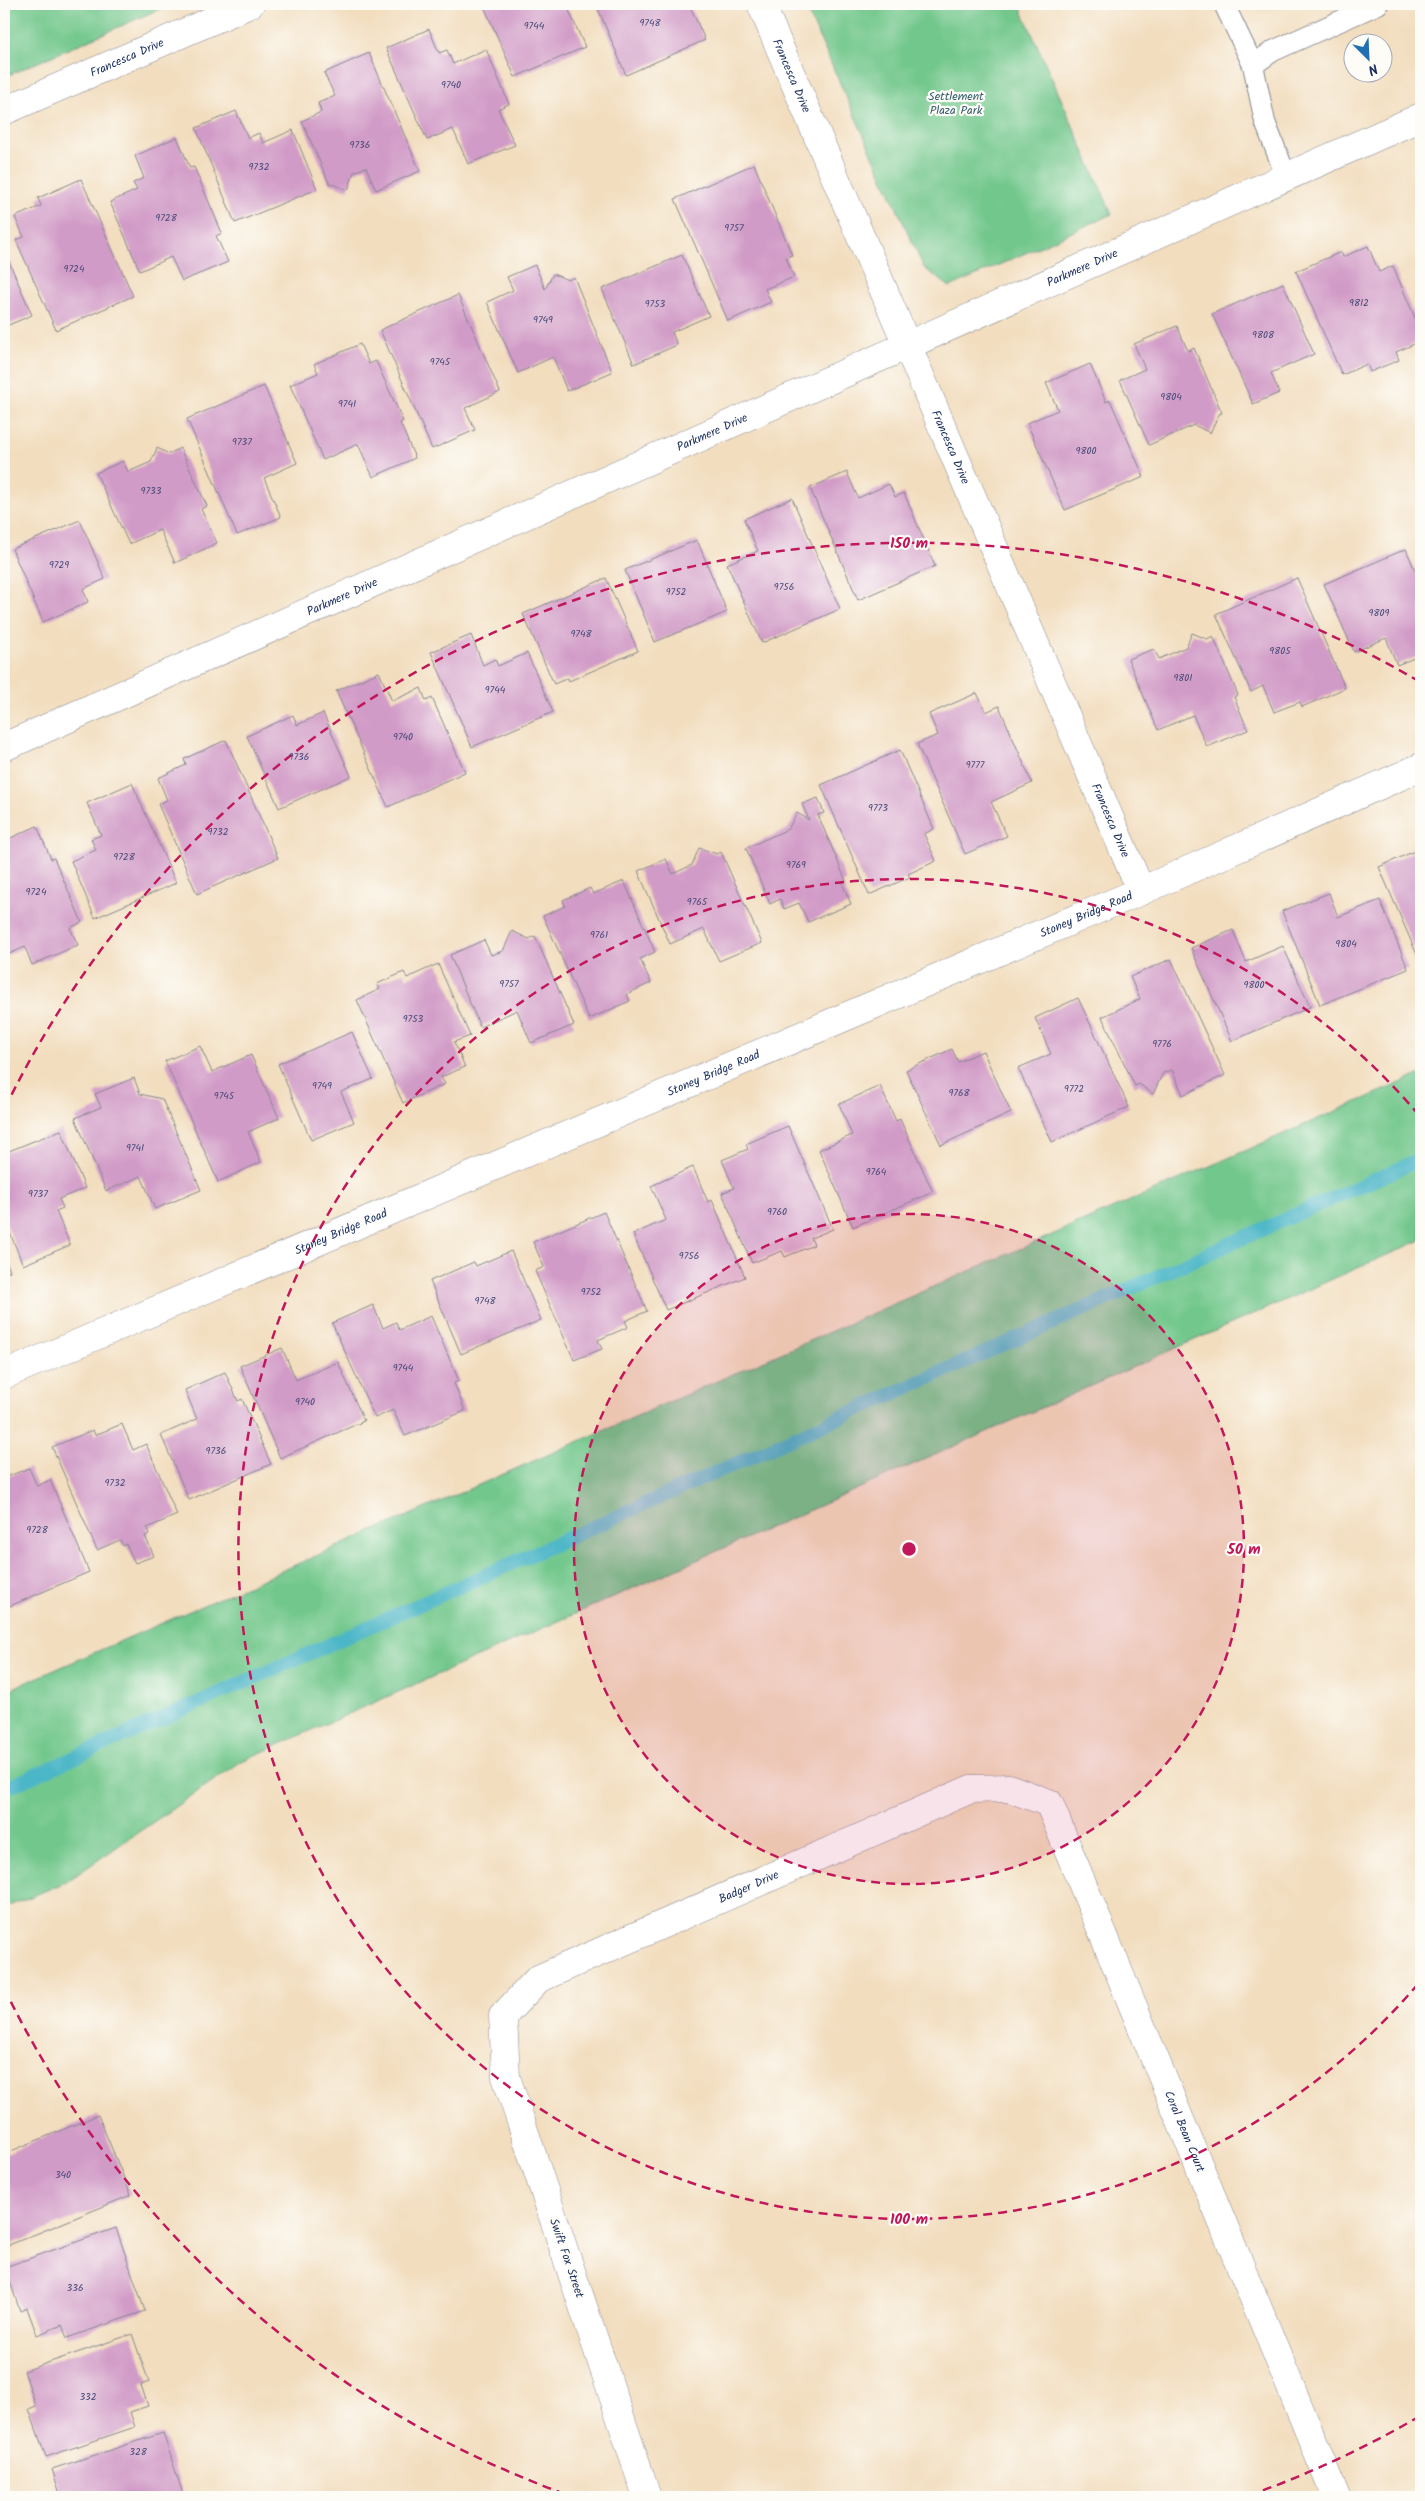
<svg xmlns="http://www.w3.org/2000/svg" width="1425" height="2501" font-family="Kalam,sans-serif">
  <rect width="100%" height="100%" fill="#fdfcf7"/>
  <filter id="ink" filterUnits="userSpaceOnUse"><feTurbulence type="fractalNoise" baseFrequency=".02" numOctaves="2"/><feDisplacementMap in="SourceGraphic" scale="10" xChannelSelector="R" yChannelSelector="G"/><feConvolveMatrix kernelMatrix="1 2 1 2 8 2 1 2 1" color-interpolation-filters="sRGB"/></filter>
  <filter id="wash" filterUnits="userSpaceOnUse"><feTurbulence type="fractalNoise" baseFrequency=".0096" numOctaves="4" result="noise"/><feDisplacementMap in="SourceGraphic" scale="20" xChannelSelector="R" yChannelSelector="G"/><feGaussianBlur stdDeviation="1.12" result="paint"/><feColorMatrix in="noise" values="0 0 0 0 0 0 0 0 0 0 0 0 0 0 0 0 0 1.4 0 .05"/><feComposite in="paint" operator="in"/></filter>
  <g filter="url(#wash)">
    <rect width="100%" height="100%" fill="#f2ddbe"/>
    <g fill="#72c78c" stroke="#467b75">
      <path d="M4 4H171L4 77Z"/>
      <path d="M804 4H1019L1112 214 950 287 924 268Z"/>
      <path d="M1421 1074V1240L242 1761 66 1882 4 1908V1692Z"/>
    </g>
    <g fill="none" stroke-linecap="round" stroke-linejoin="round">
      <path stroke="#4bb6c7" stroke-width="14" d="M4 1789 1421 1159"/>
    </g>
    <g id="blocks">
      <g fill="#d19bc7">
        <path d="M483 4H566L585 47 515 77Z"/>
        <path d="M596 4H689L705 40 626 75Z"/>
        <path d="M429 29 439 53 447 50 453 64 486 49 509 104 498 109 515 145 468 164 453 129 427 140 386 48Z"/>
        <path d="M369 53 420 171 376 190 366 167 354 172 348 190 329 183 302 121 321 112 318 103 335 96 324 73Z"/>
        <path d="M236 111 248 138 259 133 263 143 293 130 317 189 235 223 196 128Z"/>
        <path d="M177 137 190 168 194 167 222 233 216 236 228 262 182 281 171 257 140 271 110 202 137 190 133 183 144 178 135 156Z"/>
        <path d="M754 164 792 255 786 257 794 277 765 289 771 302 728 321 675 199Z"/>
        <path d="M81 179 133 296 56 330 16 240 24 237 15 217 41 206 38 198Z"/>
        <path d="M1368 246 1379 272 1393 266 1421 332V341L1396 352 1399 360 1370 372 1367 364 1342 375 1296 271 1341 252 1343 257Z"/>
        <path d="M4 250 32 315 4 327Z"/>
        <path d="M682 255 709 316 672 332 677 345 634 364 602 289Z"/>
        <path d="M535 265 545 289 553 274 568 280 574 277 612 372 567 391 553 357 518 373 487 302 513 290 507 277Z"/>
        <path d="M1283 283 1314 354 1271 373 1279 393 1253 404 1212 314Z"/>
        <path d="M458 295 500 392 465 408 475 430 432 449 380 330Z"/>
        <path d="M1177 326 1188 351 1194 348 1222 413 1219 414 1210 433 1194 425 1149 445 1120 380 1145 369 1134 344Z"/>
        <path d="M360 344 369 364 376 361 403 421 400 423 415 458 373 477 358 444 323 460 290 385 318 373 314 364Z"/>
        <path d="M1090 364 1106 402 1110 400 1144 477 1065 510 1027 423 1058 410 1046 383Z"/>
        <path d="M264 386 297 463 264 478 281 517 237 535 187 419Z"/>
        <path d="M157 448 169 454 180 448 207 506 201 509 217 543 175 563 160 530 129 544 96 473 123 461 128 472 151 462Z"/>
        <path d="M847 472 858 498 889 484 895 497 904 493 935 566 858 600 810 488Z"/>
        <path d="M792 498 840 609 762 643 727 564 758 551 744 519Z"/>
        <path d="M80 520 105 579 83 589 88 602 43 622 12 549Z"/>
        <path d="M697 540 727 612 655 642 625 570Z"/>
        <path d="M1406 549 1421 585V655L1397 665 1386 638 1354 652 1324 584Z"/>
        <path d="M606 578 638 651 569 681 568 678 554 684 523 614Z"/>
        <path d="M1297 578 1345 688 1302 707 1300 702 1274 712 1263 686 1251 692 1216 614Z"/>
        <path d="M1192 633 1207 639 1213 636 1238 695 1234 697 1248 730 1207 747 1193 715 1158 730 1128 659 1154 649 1159 659 1186 647Z"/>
        <path d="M471 635 483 665 495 659 498 666 527 653 553 712 472 747 431 652Z"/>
        <path d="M379 672 392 701 421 688 426 701 432 698 465 772 388 807 336 691Z"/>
        <path d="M977 693 986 712 999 706 1032 783 991 802 1007 836 965 854 917 744 938 735 929 714Z"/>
        <path d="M323 713 351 776 279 808 247 736 293 715 297 725Z"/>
        <path d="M226 740 278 858 197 894 158 804 167 800 158 778 186 765 184 759Z"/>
        <path d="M900 750 934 829 924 834 936 861 908 874 910 877 869 895 821 785Z"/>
        <path d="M132 783 176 883 95 918 71 861 96 850 91 839 101 835 87 803Z"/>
        <path d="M818 798 824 813 818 815 846 881 842 883 851 904 808 922 799 903 784 909 780 899 770 904 746 848 788 829 797 813 809 820 802 804Z"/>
        <path d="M37 826 51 859 54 858 82 922 70 928 78 945 32 965 25 947 7 955 4 948V841Z"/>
        <path d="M699 848 717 854 721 852 762 943 719 961 704 929 670 944 638 871 666 859 673 874 692 865Z"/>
        <path d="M1417 850 1421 861V964L1379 867Z"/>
        <path d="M624 881 655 952 640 959 651 983 627 994 630 1001 589 1019 543 916 565 906 563 900 590 888 593 894Z"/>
        <path d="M1329 893 1338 917 1380 900 1408 969 1320 1005 1282 911Z"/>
        <path d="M1233 930 1246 962 1283 946 1310 1007 1232 1041 1191 948Z"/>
        <path d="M512 931 529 939 535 936 574 1025 531 1043 517 1010 480 1027 450 955 484 940 491 955 503 951Z"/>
        <path d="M1171 959 1225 1075 1183 1095 1172 1070 1163 1073 1153 1094 1139 1084 1135 1086 1102 1017 1140 999 1130 977Z"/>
        <path d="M438 964 470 1036 454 1042 465 1067 441 1077 445 1084 403 1103 357 1000 380 989 377 984 404 972 407 978Z"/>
        <path d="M1078 998 1129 1107 1052 1142 1018 1068 1051 1054 1035 1018Z"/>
        <path d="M352 1032 373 1079 341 1092 354 1122 311 1140 278 1064Z"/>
        <path d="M200 1046 212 1072 251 1055 279 1118 248 1132 261 1162 218 1182 165 1061Z"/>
        <path d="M952 1049 958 1062 983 1051 1011 1113 941 1145 906 1070Z"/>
        <path d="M134 1078 140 1094 162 1099 201 1190 155 1209 141 1176 106 1191 75 1118 101 1107 95 1094Z"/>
        <path d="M880 1086 896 1121 900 1119 933 1192 853 1227 819 1150 852 1135 839 1104Z"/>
        <path d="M788 1126 833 1229 811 1238 814 1245 785 1257 782 1251 752 1263 722 1193 734 1188 722 1160 748 1149 746 1144Z"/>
        <path d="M61 1130 85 1188 59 1199 63 1208 56 1211 70 1245 23 1265 4 1218V1153Z"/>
        <path d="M693 1167 708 1202 712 1200 745 1277 666 1310 633 1234 666 1220 651 1186Z"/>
        <path d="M604 1212 647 1311 625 1321 628 1327 598 1340 602 1349 574 1360 535 1271 544 1267 533 1242Z"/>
        <path d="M511 1251 541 1320 461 1354 430 1281 474 1262 476 1266Z"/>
        <path d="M4 1256 10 1271 4 1274Z"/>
        <path d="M373 1305 383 1328 396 1322 399 1330 431 1316 459 1381 454 1383 465 1411 405 1436 393 1410 375 1418 332 1323Z"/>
        <path d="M282 1348 296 1380 338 1362 364 1421 280 1458 240 1366Z"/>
        <path d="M225 1372 238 1401 242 1399 271 1464 189 1500 161 1435 197 1419 185 1390Z"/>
        <path d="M122 1424 133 1450 146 1444 177 1515 147 1528 149 1534 145 1536 154 1556 135 1563 126 1544 123 1546 120 1540 97 1550 52 1447 93 1430 95 1435Z"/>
        <path d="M29 1468 37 1486 50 1480 89 1572 10 1606 4 1592V1478Z"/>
        <path d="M98 2115 131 2195 4 2247V2154Z"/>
        <path d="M116 2228 145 2311 67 2338 62 2325 37 2335 27 2308 20 2311 5 2267Z"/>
        <path d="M132 2334 149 2382 141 2385 148 2406 130 2412 135 2427 46 2457 29 2409 36 2406 24 2371Z"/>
        <path d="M163 2433 184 2497H61L52 2469Z"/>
      </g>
    </g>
  </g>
  <g filter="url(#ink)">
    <use href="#blocks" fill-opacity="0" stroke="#86868e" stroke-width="1"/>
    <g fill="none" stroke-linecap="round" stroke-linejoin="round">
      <defs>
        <g id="lane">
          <path d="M1224 4 1253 65"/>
          <path d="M1286 176 1265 122 1253 65 1273 51 1378 4"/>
        </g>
        <g id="street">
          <path id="s1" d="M761 4 1141 891"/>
          <path id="s2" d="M4 111 250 4"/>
          <path id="s3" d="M4 747 1421 117"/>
          <path id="s4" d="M4 1375 1141 891 1421 767"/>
          <path id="s5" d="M647 2497 506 2077 503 2016 538 1979 971 1789 1009 1788 1049 1803 1336 2497"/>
        </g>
      </defs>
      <use href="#lane" stroke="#86868e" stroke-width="22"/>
      <use href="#street" stroke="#86868e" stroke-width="29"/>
      <use href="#lane" stroke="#fff" stroke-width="20"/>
      <use href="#street" stroke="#fff" stroke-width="28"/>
    </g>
  </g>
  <circle cx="909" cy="1549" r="335" fill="#c2185b" fill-opacity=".12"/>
  <g fill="none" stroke="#c2185b" stroke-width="2.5" stroke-dasharray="9 6">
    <circle cx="909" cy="1549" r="335"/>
    <path d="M1418 1984A670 670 0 1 1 1418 1114"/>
    <path d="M1420 2416A1006 1006 0 0 1 1253 2494M565 2494A1006 1006 0 0 1 5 1990M5 1108A1006 1006 0 0 1 1420 682"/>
  </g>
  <g text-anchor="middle" stroke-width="4.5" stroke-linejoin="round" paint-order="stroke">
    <g font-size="10" fill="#484a78">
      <text x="650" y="26">9748</text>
      <text x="534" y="29">9744</text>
      <text x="451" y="88">9740</text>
      <text x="360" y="148">9736</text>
      <text x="259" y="170">9732</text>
      <text x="166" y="221">9728</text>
      <text x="734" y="231">9757</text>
      <text x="74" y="272">9724</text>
      <text x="1359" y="306">9812</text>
      <text x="655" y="307">9753</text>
      <text x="543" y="323">9749</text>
      <text x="1263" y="338">9808</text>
      <text x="440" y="365">9745</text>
      <text x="1171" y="400">9804</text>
      <text x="347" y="407">9741</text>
      <text x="242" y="445">9737</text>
      <text x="1086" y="454">9800</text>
      <text x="151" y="494">9733</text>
      <text x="59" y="568">9729</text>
      <text x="784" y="590">9756</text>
      <text x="676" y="595">9752</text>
      <text x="1379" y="616">9809</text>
      <text x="581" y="637">9748</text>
      <text x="1280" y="654">9805</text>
      <text x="1183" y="681">9801</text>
      <text x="495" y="693">9744</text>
      <text x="403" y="740">9740</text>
      <text x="299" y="760">9736</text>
      <text x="975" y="768">9777</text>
      <text x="878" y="811">9773</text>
      <text x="218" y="835">9732</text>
      <text x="124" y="860">9728</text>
      <text x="796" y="868">9769</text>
      <text x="36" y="895">9724</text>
      <text x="697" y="905">9765</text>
      <text x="599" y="938">9761</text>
      <text x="1346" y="947">9804</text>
      <text x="509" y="987">9757</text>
      <text x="1254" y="988">9800</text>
      <text x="413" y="1022">9753</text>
      <text x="1162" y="1047">9776</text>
      <text x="322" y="1089">9749</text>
      <text x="1074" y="1092">9772</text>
      <text x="959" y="1096">9768</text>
      <text x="224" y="1099">9745</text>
      <text x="135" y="1151">9741</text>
      <text x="876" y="1175">9764</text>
      <text x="38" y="1197">9737</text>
      <text x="777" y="1215">9760</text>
      <text x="689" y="1259">9756</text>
      <text x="591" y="1295">9752</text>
      <text x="485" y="1304">9748</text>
      <text x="403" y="1371">9744</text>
      <text x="305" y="1405">9740</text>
      <text x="216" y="1454">9736</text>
      <text x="115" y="1486">9732</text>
      <text x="37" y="1533">9728</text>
      <text x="63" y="2178">340</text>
      <text x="75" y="2291">336</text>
      <text x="88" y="2400">332</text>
      <text x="138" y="2455">328</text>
    </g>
    <g font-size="12" fill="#1b2f5e" stroke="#fdfcf7">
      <text dy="4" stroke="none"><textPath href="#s2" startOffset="134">Francesca Drive</textPath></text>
      <text dy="4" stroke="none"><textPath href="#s1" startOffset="78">Francesca Drive</textPath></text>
      <text dy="4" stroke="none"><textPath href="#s3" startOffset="1180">Parkmere Drive</textPath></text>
      <text dy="4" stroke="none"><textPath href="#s3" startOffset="775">Parkmere Drive</textPath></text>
      <text dy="4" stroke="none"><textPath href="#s1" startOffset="482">Francesca Drive</textPath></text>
      <text dy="4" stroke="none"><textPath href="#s3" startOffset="370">Parkmere Drive</textPath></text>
      <text dy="4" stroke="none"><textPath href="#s1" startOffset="888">Francesca Drive</textPath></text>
      <text dy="4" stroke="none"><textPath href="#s4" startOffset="1176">Stoney Bridge Road</textPath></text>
      <text dy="4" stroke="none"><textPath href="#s4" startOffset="771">Stoney Bridge Road</textPath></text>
      <text dy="4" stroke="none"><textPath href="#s4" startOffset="366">Stoney Bridge Road</textPath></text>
      <text dy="4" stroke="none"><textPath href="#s5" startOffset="785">Badger Drive</textPath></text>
      <text dy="4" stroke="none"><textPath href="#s5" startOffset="1464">Coral Bean Court</textPath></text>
      <text transform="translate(567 2258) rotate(71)" y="4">Swift Fox Street</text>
    </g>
    <g font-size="12" fill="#355d6c" stroke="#fdfcf7">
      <text x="956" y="100">Settlement<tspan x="956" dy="14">Plaza Park</tspan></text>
    </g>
  </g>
  <circle cx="909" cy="1549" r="8" fill="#c2185b" stroke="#fdfcf7" stroke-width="2.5"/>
  <g font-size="15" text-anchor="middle" font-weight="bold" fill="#c2185b" stroke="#fdfcf7" stroke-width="4.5" stroke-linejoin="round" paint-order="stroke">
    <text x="909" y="548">150 m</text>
    <text x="1244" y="1554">50 m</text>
    <text x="909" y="2224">100 m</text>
  </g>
  <rect width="1425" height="2501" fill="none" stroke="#fdfcf7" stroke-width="20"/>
  <g transform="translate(1368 58) rotate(156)"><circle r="24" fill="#fdfcf7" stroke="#a3aaba"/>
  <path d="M0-4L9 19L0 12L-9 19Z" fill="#1f6fb2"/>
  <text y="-8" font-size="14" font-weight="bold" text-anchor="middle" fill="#1b2f5e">N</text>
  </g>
</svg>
